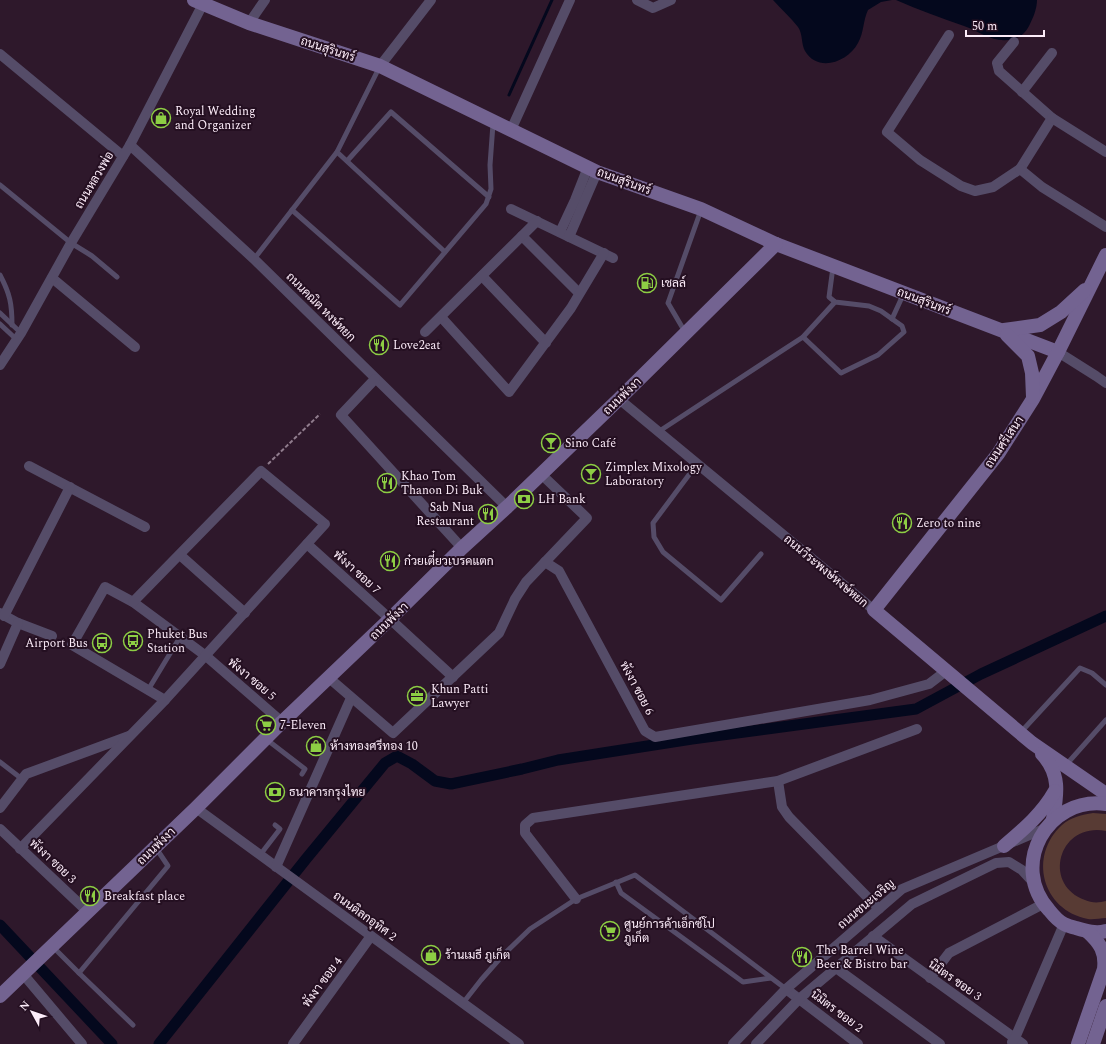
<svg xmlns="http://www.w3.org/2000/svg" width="1106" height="1044" font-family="Spectral,Sarabun,serif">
  <rect width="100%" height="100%" fill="#2e182b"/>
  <path fill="#583b34" d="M1093 813 1106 814V831C1058 822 1042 885 1085 900 1091 903 1099 903 1106 901V918C1100 918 1093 920 1088 919 1042 910 1028 856 1062 825 1071 817 1082 815 1093 813Z"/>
  <g fill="#04081d">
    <path d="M773 0H892L881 2 868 10C863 20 864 33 858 43 848 62 818 73 805 51 801 44 803 34 798 27 791 18 781 9 773 0Z"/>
    <path d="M896 0H1037C1037 9 1033 18 1029 26 1025 33 1021 37 1013 39 994 44 981 32 964 26 941 18 919 10 896 0Z"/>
  </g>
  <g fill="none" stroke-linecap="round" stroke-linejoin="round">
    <g stroke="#04081d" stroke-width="3">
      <path d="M509 95 552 0"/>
      <path d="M0 928 4 925"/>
    </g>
    <g stroke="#04081d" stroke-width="11">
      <path d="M0 925 112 1044"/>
      <path d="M159 1044 306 859 385 763 397 756 412 764 435 781 451 784 522 769 558 760 692 739 916 709 981 674 1106 616"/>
    </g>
    <path stroke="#907c8d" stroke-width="2" stroke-dasharray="4 2" stroke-linecap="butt" d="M268 464 320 414"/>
    <g stroke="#554c68" stroke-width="5">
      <path d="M337 152 445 252"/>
      <path d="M347 161 391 112 489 197"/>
      <path d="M0 185 71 243 92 256 117 277"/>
      <path d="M292 210 400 305 486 204 491 189 490 165 493 124"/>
      <path d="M254 259 337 152 380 66"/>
      <path d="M0 275C10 294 12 304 12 325"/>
      <path d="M0 313 21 333"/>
      <path d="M892 319 903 295"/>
      <path d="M0 324 16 339"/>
      <path d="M685 332 668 303 701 210"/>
      <path d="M803 337 835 302"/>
      <path d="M658 432 803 337 841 373 878 355 904 332 902 326 881 311 869 306 835 302 829 297 833 267"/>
      <path d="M697 464 653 523 654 537 663 552 721 600 761 554"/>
      <path d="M148 690 180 637"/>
      <path d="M1021 732 1080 668 1092 673 1106 685"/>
      <path d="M266 739 305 769 302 774"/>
      <path d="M0 762 22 779"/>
      <path d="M1066 765 1106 720"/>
      <path d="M260 855 280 829 275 825"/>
      <path d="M616 882 621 893 743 982 771 978"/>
      <path d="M52 946 79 973 168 866 156 848"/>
      <path d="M79 973 133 1025"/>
      <path d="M463 1003 481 980 503 955 530 929 576 899 635 875 786 989"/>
    </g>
    <g stroke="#554c68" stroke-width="10">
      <path d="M637 0 653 8 671 0"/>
      <path d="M249 23 265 0"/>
      <path d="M949 35 887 132 920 160 961 186 975 191 993 187 1020 169 1052 118 999 71 997 63 1014 42"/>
      <path d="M0 54 123 156"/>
      <path d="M380 66 431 0"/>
      <path d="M1022 92 1052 53"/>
      <path d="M1052 118 1106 152"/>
      <path d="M511 130 570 0"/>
      <path d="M130 145 254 259 507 507"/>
      <path d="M1020 169 1042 187 1106 227"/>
      <path d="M511 209 613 258"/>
      <path d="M560 232 575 200 588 167"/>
      <path d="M522 236 579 293"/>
      <path d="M569 237 597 172"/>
      <path d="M482 276 546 343"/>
      <path d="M52 278 135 347"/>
      <path d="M441 317 509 392 571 308 604 253"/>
      <path d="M425 332 537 221"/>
      <path d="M1058 352 1096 376 1106 383"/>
      <path d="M0 365 21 333 71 243 130 145 205 0"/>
      <path d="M375 379 341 415 462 548"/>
      <path d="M619 399 874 610"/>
      <path d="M29 466 145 527"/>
      <path d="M307 544 390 619 453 677"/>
      <path d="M180 555 245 613"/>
      <path d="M545 562 559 571 645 731 655 737 870 700 929 684 946 671"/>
      <path d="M0 613 18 623 52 636"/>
      <path d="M4 616 70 487"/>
      <path d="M0 664 18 623"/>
      <path d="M329 678 393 733 499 633 515 599 526 582 587 518 541 474"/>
      <path d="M165 700 72 645 105 587 133 602 206 656 282 722"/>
      <path d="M778 781 782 807 789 817 879 909"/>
      <path d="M0 808 26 774 129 736"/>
      <path d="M196 808 519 1044"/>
      <path d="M0 829 88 912"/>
      <path d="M20 849 165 700 325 524 261 471 133 602"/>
      <path d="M276 867 351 698"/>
      <path d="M576 899 525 833V825L533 818 778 781 917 729"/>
      <path d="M873 936 1023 1044"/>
      <path d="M836 968 940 1044"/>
      <path d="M23 974 82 1044"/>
      <path d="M930 978 949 953 1043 904"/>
      <path d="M786 989 858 1044"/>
      <path d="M1012 1042 1015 1038 1064 924"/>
      <path d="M293 1044 371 936"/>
      <path d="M733 1044 786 989 902 889 1046 828"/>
      <path d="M756 1044 799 999 912 904 996 863 1009 862 1022 870 1034 883"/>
    </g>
    <g stroke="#736391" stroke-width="14">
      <path d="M194 0 249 23 380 66 597 172 701 209 776 244 1058 352"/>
      <path d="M1106 255 1058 352 1033 399 998 454 874 610 1032 743 1106 794"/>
      <path d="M1004 330 1040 325 1061 312 1085 290"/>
      <path d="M1007 335 1028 356 1032 373 1033 397"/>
      <path d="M1042 754C1061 774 1057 795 1053 819"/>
      <path d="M1106 804C1047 796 1009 866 1049 910 1053 915 1058 921 1064 924 1068 926 1072 927 1076 928 1086 931 1096 934 1106 931"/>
      <path d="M1004 846C1024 829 1042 814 1055 791"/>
      <path d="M0 996 196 808 282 722 390 619 462 548 507 507 619 399 776 244"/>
      <path d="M1078 1044 1104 969C1106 952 1100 943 1088 932"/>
      <path d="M1093 1044 1106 1006"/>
    </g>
  </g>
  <defs>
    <symbol id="shop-ring" viewBox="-11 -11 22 22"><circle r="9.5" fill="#240f21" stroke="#8dce44" stroke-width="1.5"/><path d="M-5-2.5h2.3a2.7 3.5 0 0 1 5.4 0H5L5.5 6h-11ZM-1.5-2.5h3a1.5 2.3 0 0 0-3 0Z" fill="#8dce44"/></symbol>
    <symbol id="fuel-ring" viewBox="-11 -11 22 22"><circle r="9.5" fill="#240f21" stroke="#8dce44" stroke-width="1.5"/><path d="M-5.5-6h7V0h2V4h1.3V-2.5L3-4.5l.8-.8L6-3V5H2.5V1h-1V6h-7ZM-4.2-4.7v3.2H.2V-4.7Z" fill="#8dce44"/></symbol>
    <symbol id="restaurant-ring" viewBox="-11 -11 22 22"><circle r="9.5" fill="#240f21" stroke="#8dce44" stroke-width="1.5"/><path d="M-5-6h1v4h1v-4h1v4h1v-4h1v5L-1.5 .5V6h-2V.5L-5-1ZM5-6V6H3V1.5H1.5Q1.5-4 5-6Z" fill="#8dce44"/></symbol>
    <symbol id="bar-ring" viewBox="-11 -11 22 22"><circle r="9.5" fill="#240f21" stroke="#8dce44" stroke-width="1.5"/><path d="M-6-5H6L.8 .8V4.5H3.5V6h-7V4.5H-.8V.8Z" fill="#8dce44"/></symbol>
    <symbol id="bank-ring" viewBox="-11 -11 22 22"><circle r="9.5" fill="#240f21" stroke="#8dce44" stroke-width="1.5"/><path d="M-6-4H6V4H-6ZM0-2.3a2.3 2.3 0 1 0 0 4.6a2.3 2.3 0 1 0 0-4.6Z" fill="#8dce44"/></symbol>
    <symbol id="bus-ring" viewBox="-11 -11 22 22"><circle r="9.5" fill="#240f21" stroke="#8dce44" stroke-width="1.5"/><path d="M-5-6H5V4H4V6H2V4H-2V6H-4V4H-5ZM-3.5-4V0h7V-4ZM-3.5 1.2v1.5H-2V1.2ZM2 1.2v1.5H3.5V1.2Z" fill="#8dce44"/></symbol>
    <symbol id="office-ring" viewBox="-11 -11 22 22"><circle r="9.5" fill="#240f21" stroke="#8dce44" stroke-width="1.5"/><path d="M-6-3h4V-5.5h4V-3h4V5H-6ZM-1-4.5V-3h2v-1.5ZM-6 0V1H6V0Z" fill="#8dce44"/></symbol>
    <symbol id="supermarket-ring" viewBox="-11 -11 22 22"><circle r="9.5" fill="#240f21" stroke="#8dce44" stroke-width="1.5"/><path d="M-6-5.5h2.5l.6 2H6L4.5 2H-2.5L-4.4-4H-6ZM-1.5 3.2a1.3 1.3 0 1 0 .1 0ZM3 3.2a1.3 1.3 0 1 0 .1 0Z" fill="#8dce44"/></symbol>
  </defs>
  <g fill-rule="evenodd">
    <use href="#shop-ring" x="150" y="107" width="22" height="22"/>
    <use href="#fuel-ring" x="636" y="272" width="22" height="22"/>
    <use href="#restaurant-ring" x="368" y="334" width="22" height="22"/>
    <use href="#bar-ring" x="540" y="432" width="22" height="22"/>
    <use href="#bar-ring" x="580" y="463" width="22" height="22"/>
    <use href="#restaurant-ring" x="376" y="472" width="22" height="22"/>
    <use href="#bank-ring" x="513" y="488" width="22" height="22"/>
    <use href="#restaurant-ring" x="477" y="503" width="22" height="22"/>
    <use href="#restaurant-ring" x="891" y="512" width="22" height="22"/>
    <use href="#restaurant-ring" x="379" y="550" width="22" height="22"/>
    <use href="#bus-ring" x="122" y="630" width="22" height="22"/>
    <use href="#bus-ring" x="91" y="632" width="22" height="22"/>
    <use href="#office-ring" x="406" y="685" width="22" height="22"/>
    <use href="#supermarket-ring" x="255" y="714" width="22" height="22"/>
    <use href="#shop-ring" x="305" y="735" width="22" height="22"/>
    <use href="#bank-ring" x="264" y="781" width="22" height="22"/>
    <use href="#restaurant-ring" x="79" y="885" width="22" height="22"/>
    <use href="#supermarket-ring" x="599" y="920" width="22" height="22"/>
    <use href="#shop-ring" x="420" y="944" width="22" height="22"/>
    <use href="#restaurant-ring" x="791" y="946" width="22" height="22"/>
  </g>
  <g text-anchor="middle" stroke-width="4" stroke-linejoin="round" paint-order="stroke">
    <g font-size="12" fill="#fcecf9" stroke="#240f21">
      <text transform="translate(328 49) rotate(18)" y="4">ถนนสุรินทร์</text>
      <text transform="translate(94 180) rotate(-59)" y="4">ถนนหลวงพ่อ</text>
      <text transform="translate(624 181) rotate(20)" y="4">ถนนสุรินทร์</text>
      <text transform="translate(924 301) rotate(21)" y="4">ถนนสุรินทร์</text>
      <text transform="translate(321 307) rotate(45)" y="4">ถนนคณิต หงษ์หยก</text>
      <text transform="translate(622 396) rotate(-44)" y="4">ถนนพังงา</text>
      <text transform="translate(1004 442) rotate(-56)" y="4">ถนนศรีเสนา</text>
      <text transform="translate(826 571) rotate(40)" y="4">ถนนวีระพงษ์หงษ์หยก</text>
      <text transform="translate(357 572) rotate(42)" y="4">พังงา ซอย 7</text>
      <text transform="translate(389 621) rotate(-44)" y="4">ถนนพังงา</text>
      <text transform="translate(252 679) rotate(40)" y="4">พังงา ซอย 5</text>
      <text transform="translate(637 688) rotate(62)" y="4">พังงา ซอย 6</text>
      <text transform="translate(156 846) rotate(-44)" y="4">ถนนพังงา</text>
      <text transform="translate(53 861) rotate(43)" y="4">พังงา ซอย 3</text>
      <text transform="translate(866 904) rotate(-40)" y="4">ถนนชนะเจริญ</text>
      <text transform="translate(365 916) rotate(36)" y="4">ถนนติลกอุทิศ 2</text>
      <text transform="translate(955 980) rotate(35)" y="4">นิมิตร ซอย 3</text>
      <text transform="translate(322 982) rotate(-54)" y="4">พังงา ซอย 4</text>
      <text transform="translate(837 1011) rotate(37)" y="4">นิมิตร ซอย 2</text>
    </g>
    <g font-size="12" fill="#fcecf9" stroke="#240f21" text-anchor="start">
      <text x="175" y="115">Royal Wedding<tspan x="175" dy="14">and Organizer</tspan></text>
      <text x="661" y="287">เชลล์</text>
      <text x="393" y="349">Love2eat</text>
      <text x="565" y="447">Sino Café</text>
      <text x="605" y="471">Zimplex Mixology<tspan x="605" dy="14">Laboratory</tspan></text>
      <text x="401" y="480">Khao Tom<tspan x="401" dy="14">Thanon Di Buk</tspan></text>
      <text x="538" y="503">LH Bank</text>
      <text x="474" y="511" text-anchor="end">Sab Nua<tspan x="474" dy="14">Restaurant</tspan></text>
      <text x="916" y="527">Zero to nine</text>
      <text x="404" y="565">ก๋วยเตี๋ยวเบรคแตก</text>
      <text x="147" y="638">Phuket Bus<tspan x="147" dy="14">Station</tspan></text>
      <text x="88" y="647" text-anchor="end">Airport Bus</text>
      <text x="431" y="693">Khun Patti<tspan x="431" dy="14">Lawyer</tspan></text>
      <text x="280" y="729">7-Eleven</text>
      <text x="330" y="750">ห้างทองศรีทอง 10</text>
      <text x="289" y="796">ธนาคารกรุงไทย</text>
      <text x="104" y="900">Breakfast place</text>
      <text x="624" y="928">ศูนย์การค้าเอ็กซ์โป<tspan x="624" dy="14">ภูเก็ต</tspan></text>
      <text x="816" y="954">The Barrel Wine<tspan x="816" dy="14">Beer &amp; Bistro bar</tspan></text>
      <text x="445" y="959">ร้านเมธี ภูเก็ต</text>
    </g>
  </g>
  <g transform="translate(32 1012) rotate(310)" stroke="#240f21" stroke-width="3" paint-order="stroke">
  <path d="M0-3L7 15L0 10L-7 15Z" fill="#fcecf9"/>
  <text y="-6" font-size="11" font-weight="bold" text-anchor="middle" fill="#fcecf9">N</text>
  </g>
  <path d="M966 30v6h78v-6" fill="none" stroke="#fcecf9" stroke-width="2"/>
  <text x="972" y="30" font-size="12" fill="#fcecf9" stroke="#240f21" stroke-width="3" paint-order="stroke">50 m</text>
</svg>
